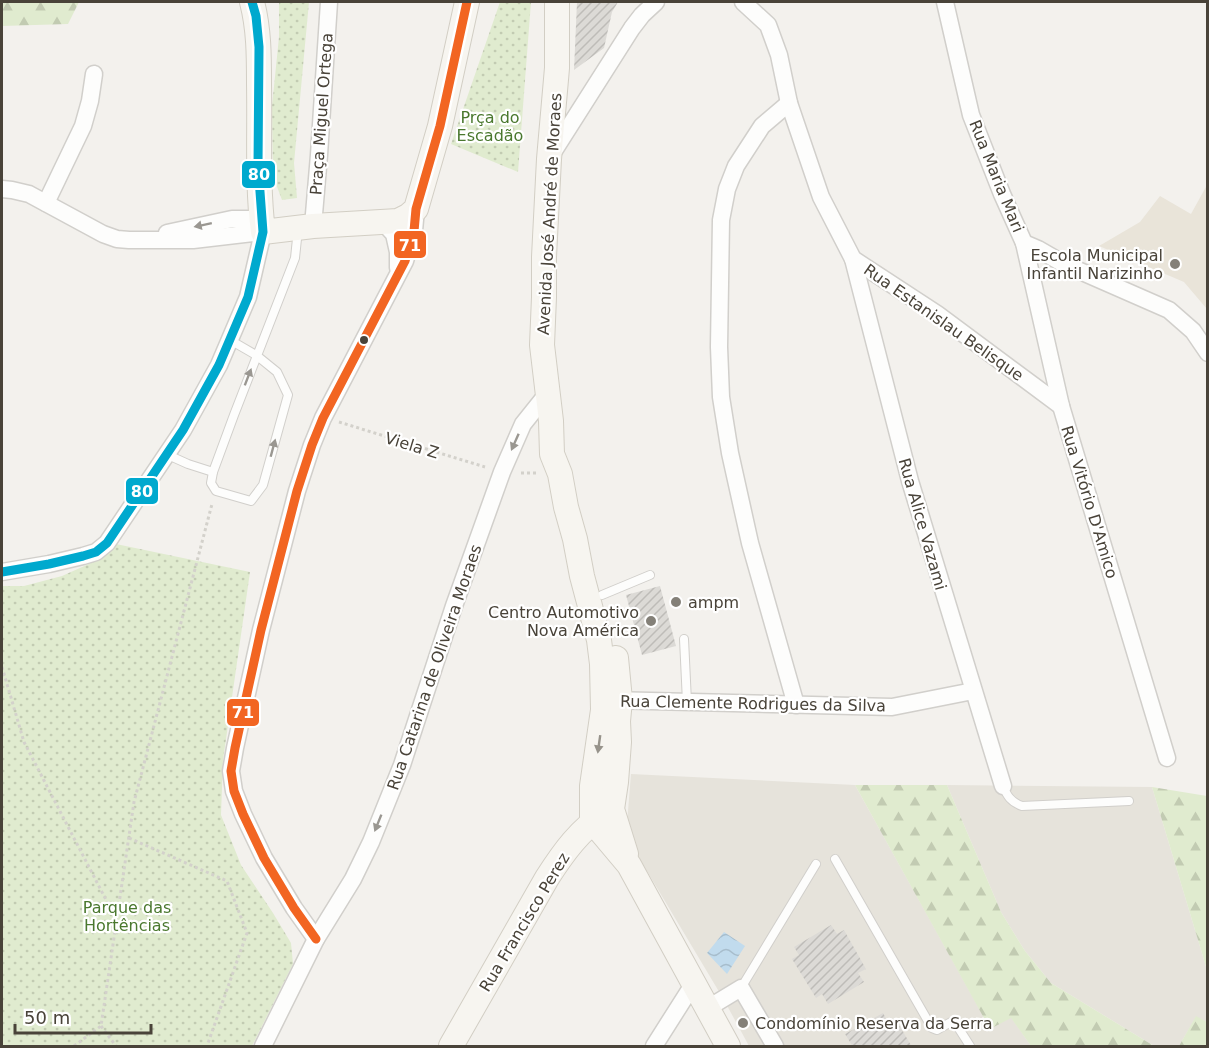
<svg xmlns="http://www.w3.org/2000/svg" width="1209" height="1048" font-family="'DejaVu Sans',sans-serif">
  <defs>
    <pattern id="forest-firs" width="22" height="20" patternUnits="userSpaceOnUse" patternTransform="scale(1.5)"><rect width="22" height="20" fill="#e0ebcf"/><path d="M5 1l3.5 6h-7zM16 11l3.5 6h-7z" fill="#c2cbb2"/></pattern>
    <pattern id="park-dots" width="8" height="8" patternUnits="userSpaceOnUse" patternTransform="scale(1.5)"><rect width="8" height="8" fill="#e0ebcf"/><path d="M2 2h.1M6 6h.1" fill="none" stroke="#c2cbb2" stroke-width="1.8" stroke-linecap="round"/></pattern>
    <pattern id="water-waves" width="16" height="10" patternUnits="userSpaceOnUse" patternTransform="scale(1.5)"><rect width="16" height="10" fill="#c1dbed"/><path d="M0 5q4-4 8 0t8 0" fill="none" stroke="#a7bdcc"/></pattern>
    <pattern id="building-hatch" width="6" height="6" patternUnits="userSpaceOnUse" patternTransform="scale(1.5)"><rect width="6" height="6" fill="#dcdad6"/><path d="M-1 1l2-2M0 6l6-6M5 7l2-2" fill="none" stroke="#bebcb8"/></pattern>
  </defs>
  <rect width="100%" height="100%" fill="#f3f1ed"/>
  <g fill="#e6e3db">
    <path d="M631 774 855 785 990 1028 1011 1017 1031 1046H749L724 1000 626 836Z"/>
    <path d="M947 785 1152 787 1207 970V1022L1196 1017 1179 1046H1154L1051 983 1025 951 1001 912Z"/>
  </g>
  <path fill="#e9e4d9" d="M1207 185V309L1184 282 1099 246 1140 222 1160 196 1191 214Z"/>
  <g fill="url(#forest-firs)">
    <path d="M2 2H79L68 24 2 26Z"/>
    <path d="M855 785H947L1001 912 1025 951 1051 983 1154 1046H1031L1011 1018 990 1029Z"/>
    <path d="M1152 787 1207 796V970Z"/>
    <path d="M1196 1016 1207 1022V1046H1179Z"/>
  </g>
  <g fill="url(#park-dots)">
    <path d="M279 2H309L294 163 297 198 282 200 273 176 272 106 279 37Z"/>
    <path d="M500 2H531L518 172 451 144Z"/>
    <path d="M116 544 250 572 223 760 221 815 241 865 273 913 291 943 293 964 252 1046H2V586H24L62 576 91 563Z"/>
  </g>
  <path fill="url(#water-waves)" d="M724 932 745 946 727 974 707 953Z"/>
  <g fill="url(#building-hatch)">
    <path d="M577 2H618L612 12 604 48 574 70Z"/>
    <path d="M660 586 676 646 642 655 626 595Z"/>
    <path d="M831 925 837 934 844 930 866 969 858 973 864 982 828 1004 822 994 816 998 792 959 799 955 794 947Z"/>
    <path d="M883 1013 888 1022 895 1018 912 1047H853L845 1034Z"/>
  </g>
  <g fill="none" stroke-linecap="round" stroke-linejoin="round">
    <defs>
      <g id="lane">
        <path d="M230 340 256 355 277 372 288 395 263 485 251 501 216 491 211 483 213 472 234 415 295 258 298 229"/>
        <path d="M168 455 188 464 213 472"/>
        <path d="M602 595 650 575"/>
        <path d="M684 639 687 702"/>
        <path d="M1003 786C1007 796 1011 802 1022 806L1129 801"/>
        <path d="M835 859 932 1028 937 1030 951 1022 956 1024 970 1046"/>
        <path d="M741 988 816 864"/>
      </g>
      <g id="street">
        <path d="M743 2 768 25 779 55 789 103 821 197 853 259 937 314 1061 406"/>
        <path d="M945 2 971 115 1002 194 1024 243 1038 249 1064 264 1169 310 1193 331 1208 353"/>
        <path d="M789 103 762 126 736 166 727 189 721 220 719 347 721 397 730 453 750 543 796 705"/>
        <path d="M550 157 632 28 642 15 656 2"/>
        <path d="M2 189 12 190 29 194 103 234 117 239 129 240H193L263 232 248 297 219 365 183 430 107 543 96 552 83 556 49 564 2 572"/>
        <path d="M46 203 83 126 90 101 94 74"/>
        <path d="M384 223 394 234 398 252V268"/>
        <path d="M313 226 319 155 329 2"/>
        <path d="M167 233 232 219H261"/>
        <path d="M1024 243 1061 406 1167 758"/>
        <path d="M853 259 910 481 1003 786"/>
        <path d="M609 700 892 707 973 691"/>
        <path d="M316 939 294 908 264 858 243 814 234 791 231 771 235 748 261 630 297 491 312 445 323 418 405 261 414 231 416 209"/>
        <path d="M708 1008 741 988 775 1046"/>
        <path d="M263 1046 316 939 353 879 371 842 402 765 454 606 502 472 523 424 547 394"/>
        <path d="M654 1046 694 983"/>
      </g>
      <g id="secondary">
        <path d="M252 2C259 29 259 56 259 84 260 134 257 183 263 232L313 226 398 221 408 216 416 209 440 126 467 2"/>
        <path d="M557 2V68L549 159 544 257V297L542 345 551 421 552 454 560 474 566 507 575 539 582 576 599 640 602 664 603 710 592 786V821L629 865 728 1046"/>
        <path d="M616 658 620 700 618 721 619 742 616 782 612 809 626 854"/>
        <path d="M451 1046 547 878C563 853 580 829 606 813"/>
      </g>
    </defs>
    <use href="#lane" stroke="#d1cfcb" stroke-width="10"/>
    <use href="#street" stroke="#d1cfcb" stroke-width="19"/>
    <use href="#secondary" stroke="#d2cec4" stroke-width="26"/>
    <g stroke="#d3d1cb" stroke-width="3" stroke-dasharray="3 3" stroke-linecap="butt">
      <path d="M339 422 485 467"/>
      <path d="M521 473H538"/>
      <path d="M2 667 24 742 116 919"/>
      <path d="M129 838 227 881 247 933 207 1046"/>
      <path d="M101 1026 116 1046"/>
      <path d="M74 1046 101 1026 134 802 212 504"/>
    </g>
    <use href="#lane" stroke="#fdfdfc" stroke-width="8"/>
    <use href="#street" stroke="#fdfdfc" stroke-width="16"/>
    <use href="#secondary" stroke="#f7f5f0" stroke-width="24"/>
    <defs>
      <path id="bus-1" d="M2 572 49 564 83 556 96 552 107 543 183 430 219 365 248 297 263 232 258 165 259 47 256 16 252 2"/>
      <path id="bus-2" d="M316 939 294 908 264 858 243 814 234 791 231 771 235 748 261 630 297 491 312 445 323 418 405 261 414 231 416 209 440 126 467 2"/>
    </defs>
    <use href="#bus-1" stroke="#fff" stroke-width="14"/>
    <use href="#bus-2" stroke="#fff" stroke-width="14"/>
    <use href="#bus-1" stroke="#00a9ce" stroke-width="9"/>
    <use href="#bus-2" stroke="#f26522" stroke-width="9"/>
  </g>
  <defs><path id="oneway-solid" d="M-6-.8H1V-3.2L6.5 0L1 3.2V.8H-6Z" transform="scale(1.5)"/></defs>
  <g fill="#9a9791">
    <use href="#oneway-solid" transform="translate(203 225) rotate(168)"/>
    <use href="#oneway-solid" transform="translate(248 377) rotate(-69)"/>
    <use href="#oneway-solid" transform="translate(515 442) rotate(114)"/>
    <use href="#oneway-solid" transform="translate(273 448) rotate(-75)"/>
    <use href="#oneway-solid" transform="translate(378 823) rotate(112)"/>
  </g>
  <use fill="#97938b" href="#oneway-solid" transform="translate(599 744) rotate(98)"/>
  <g fill="#848078" stroke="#fff" stroke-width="2">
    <circle cx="1175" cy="264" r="6"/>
    <circle cx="676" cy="602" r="6"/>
    <circle cx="651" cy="621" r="6"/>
    <circle cx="743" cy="1023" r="6"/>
  </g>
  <circle fill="#494339" stroke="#fff" stroke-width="2" cx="364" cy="340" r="5"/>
  <g text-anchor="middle" stroke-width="4.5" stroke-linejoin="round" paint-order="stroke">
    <g font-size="16" fill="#494339" stroke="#fff">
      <text transform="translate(321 114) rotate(-86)" y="6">Praça Miguel Ortega</text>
      <text transform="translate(997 176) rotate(68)" y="6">Rua Maria Mari</text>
      <text transform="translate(549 214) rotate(-87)" y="6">Avenida José André de Moraes</text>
      <text transform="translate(944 322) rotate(35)" y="6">Rua Estanislau Belisque</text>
      <text transform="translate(412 445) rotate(17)" y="6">Viela Z</text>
      <text transform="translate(1090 502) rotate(73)" y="6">Rua Vitório D'Amico</text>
      <text transform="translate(923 524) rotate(74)" y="6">Rua Alice Vazami</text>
      <text transform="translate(434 667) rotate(-71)" y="6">Rua Catarina de Oliveira Moraes</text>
      <text transform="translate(753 703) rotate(1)" y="6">Rua Clemente Rodrigues da Silva</text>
      <text transform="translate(524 922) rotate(-59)" y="6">Rua Francisco Perez</text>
    </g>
    <g font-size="16" fill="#4a782e" stroke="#fff">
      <text x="490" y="123">Prça do<tspan x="490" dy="18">Escadão</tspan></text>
      <text x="127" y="913">Parque das<tspan x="127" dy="18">Hortências</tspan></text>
    </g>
    <g font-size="16" fill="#494339" stroke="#fff" text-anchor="end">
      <text x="1163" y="261">Escola Municipal<tspan x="1163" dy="18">Infantil Narizinho</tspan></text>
      <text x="688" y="608" text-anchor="start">ampm</text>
      <text x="639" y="618">Centro Automotivo<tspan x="639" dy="18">Nova América</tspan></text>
      <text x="755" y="1029" text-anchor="start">Condomínio Reserva da Serra</text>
    </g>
  </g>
  <g stroke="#fff" stroke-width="2">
    <rect x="241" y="160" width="35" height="29" rx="6" fill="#00a9ce"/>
    <rect x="393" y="230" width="34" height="29" rx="6" fill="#f26522"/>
    <rect x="125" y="477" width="34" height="28" rx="6" fill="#00a9ce"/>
    <rect x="226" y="698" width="34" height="29" rx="6" fill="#f26522"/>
  </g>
  <g font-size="16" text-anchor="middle" font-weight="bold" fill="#fff">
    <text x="259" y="180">80</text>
    <text x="410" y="251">71</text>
    <text x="142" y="497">80</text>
    <text x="243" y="718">71</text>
  </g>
  <rect width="1209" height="1048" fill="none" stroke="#494339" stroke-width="6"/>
  <path d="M15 1024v9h136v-9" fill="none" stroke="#494339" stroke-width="3"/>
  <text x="24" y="1024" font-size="18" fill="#494339" stroke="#ffffff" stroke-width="4.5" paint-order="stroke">50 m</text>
</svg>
